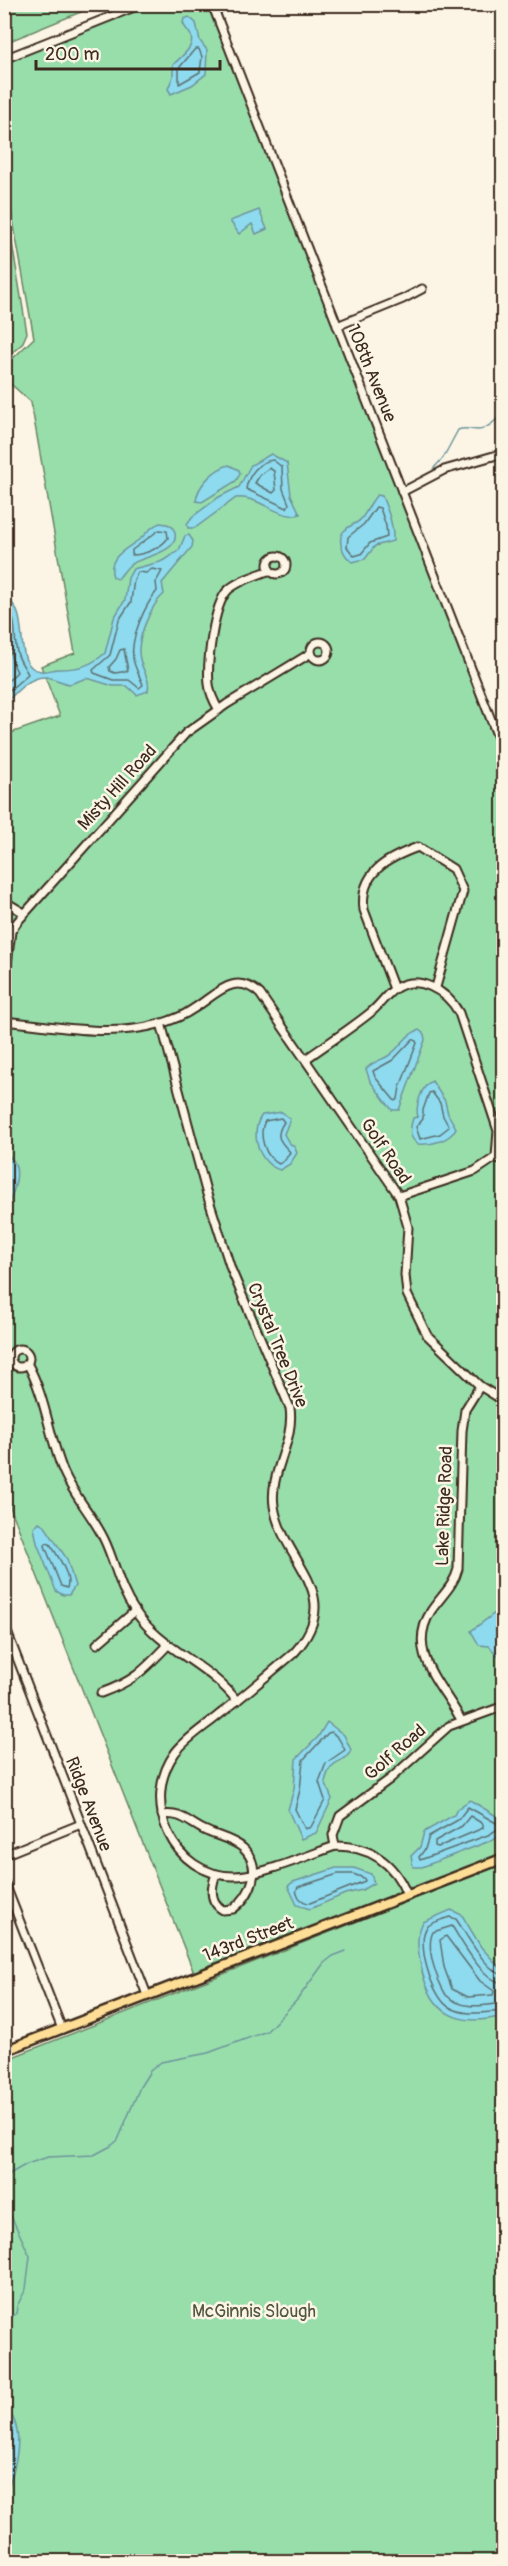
<svg xmlns="http://www.w3.org/2000/svg" width="508" height="2566" font-family="Pangolin,sans-serif">
  <rect width="100%" height="100%" fill="#fcf5e5"/>
  <filter id="ink" filterUnits="userSpaceOnUse"><feTurbulence type="fractalNoise" baseFrequency=".0167" numOctaves="2"/><feDisplacementMap in="SourceGraphic" scale="12" xChannelSelector="R" yChannelSelector="G"/><feConvolveMatrix kernelMatrix="1 2 1 2 8 2 1 2 1" color-interpolation-filters="sRGB"/></filter>
  <g filter="url(#ink)">
    <g fill="#98deab" stroke="#6a8464" stroke-width="1.5">
      <path d="M5 4H98V5L5 43Z"/>
      <path d="M151 5H209L503 763V1855L194 1973 5 1494V735L60 716 41 666 75 653 31 402 5 379V366L34 338 5 176V62Z"/>
      <path d="M5 201 27 333 22 344 5 359Z"/>
      <path d="M503 1864V2561H5V2060Z"/>
    </g>
    <g fill="#8edaee" stroke="#6d949b" stroke-width="1.5">
      <path d="M189 17 196 23 200 41 207 50 206 74 192 85 171 94 168 89 173 76V65C180 57 195 48 191 36 189 31 185 29 183 23L184 19Z"/>
      <path d="M259 210 267 229 256 234 252 224 239 234 230 221Z"/>
      <path d="M271 454 287 463 291 495 300 514C280 521 259 495 236 498L195 528H188L187 524 192 517 219 497 239 487 251 465Z"/>
      <path d="M229 465 239 470 240 474 236 481 202 502 196 501C197 486 214 469 229 465Z"/>
      <path d="M377 495 382 496C388 511 394 525 393 541L375 546 365 559 352 562C343 555 335 538 346 529 350 525 357 524 361 519 368 511 370 502 377 495Z"/>
      <path d="M160 523C165 524 170 523 173 528 186 553 140 556 130 565 124 569 123 575 117 579L113 577C106 556 128 549 141 538 148 532 151 526 160 523Z"/>
      <path d="M189 535 193 541 192 547 162 583 164 594C151 605 135 641 140 659 142 670 151 680 148 691L137 695 127 686H113L87 678 70 684C62 683 54 678 46 677 29 676 15 693 5 704V598C34 611 9 667 41 671 46 672 53 669 59 669 78 669 91 666 105 653L114 618 125 600 128 578 133 569 160 562 168 558 179 550 185 536Z"/>
      <path d="M419 1030 424 1034 425 1040 399 1110H392L370 1081 366 1069C373 1061 380 1061 388 1056 400 1049 405 1034 419 1030Z"/>
      <path d="M432 1081 445 1101 448 1114 456 1128C450 1141 432 1145 418 1144 408 1138 410 1128 413 1118L418 1117C415 1107 421 1086 432 1081Z"/>
      <path d="M282 1112 290 1119 284 1134 289 1143 294 1146 297 1153 290 1164 280 1170C258 1164 249 1132 262 1115Z"/>
      <path d="M5 1154C28 1164 11 1198 5 1214Z"/>
      <path d="M39 1522 44 1525 67 1559 75 1586 69 1595H63L56 1591 37 1543 34 1528Z"/>
      <path d="M503 1607V1653L498 1656 489 1646 479 1645 471 1631Z"/>
      <path d="M327 1722 344 1735 351 1750C347 1761 338 1759 331 1767 328 1771 326 1778 325 1782L332 1799 316 1833 301 1839 288 1810 294 1789 296 1759 318 1737Z"/>
      <path d="M470 1800 503 1820V1832L495 1839 422 1867H413L411 1856 420 1847 424 1832 454 1815 457 1809Z"/>
      <path d="M336 1868H354L371 1874 374 1883 362 1890 345 1894 310 1909 297 1905 288 1886 293 1882Z"/>
      <path d="M451 1910 462 1915 481 1947 503 1971V2016C457 2028 431 2014 421 1967 418 1950 415 1938 423 1922Z"/>
      <path d="M5 2407C28 2429 15 2470 5 2496Z"/>
    </g>
    <g fill="none" stroke-linecap="round" stroke-linejoin="round">
      <g stroke="#5c7071" stroke-width="1.5">
        <path d="M195 49H199L202 57 200 72 179 84V68Z"/>
        <path d="M273 460 282 467 283 489 289 504 287 508 246 489C248 476 258 461 273 460Z"/>
        <path d="M269 468 274 471 276 490 273 493 255 483 260 475Z"/>
        <path d="M376 507 380 508 386 526 387 537 370 543 361 554 354 556 347 547 348 537 364 524Z"/>
        <path d="M159 530 167 531 168 538C161 548 144 555 132 555V550Z"/>
        <path d="M152 569 162 571 156 582 157 591C145 605 130 638 133 658 134 667 140 676 143 685L139 688 129 680H113L94 673 93 670 110 655 119 620 131 602 134 579 138 572 146 573Z"/>
        <path d="M4 605C19 618 13 636 17 652 19 661 24 666 28 674L4 695"/>
        <path d="M4 618C11 637 7 655 17 672L4 685"/>
        <path d="M124 649 128 671 115 673 110 671 109 667 116 659 120 650Z"/>
        <path d="M412 1040H415L417 1043 400 1087 398 1099 395 1101 375 1077 373 1071 393 1060Z"/>
        <path d="M432 1092 440 1103 443 1116 449 1127 440 1134 420 1139 416 1127 423 1119V1110L429 1093Z"/>
        <path d="M281 1118 284 1122C274 1137 280 1141 290 1152L285 1160 279 1164C264 1157 258 1134 265 1121Z"/>
        <path d="M46 1543 50 1544C57 1554 72 1576 67 1588L61 1586 45 1546Z"/>
        <path d="M332 1732 339 1739 345 1750 326 1763 319 1782 325 1800 311 1827 305 1829 295 1809 300 1790 303 1760 328 1733Z"/>
        <path d="M468 1807 498 1824V1829L488 1835 420 1860 419 1857 425 1849 429 1836 458 1820Z"/>
        <path d="M470 1816 483 1824V1828L438 1847 435 1846V1841L462 1826Z"/>
        <path d="M338 1874H353L364 1878 365 1881 310 1903C302 1903 293 1894 298 1887Z"/>
        <path d="M446 1936 480 1981 494 1991 493 1995 468 1997 452 1989 444 1967 440 1940Z"/>
        <path d="M504 1975C486 1973 466 1933 456 1919L450 1917C444 1919 433 1922 428 1926 414 1940 433 1999 449 2007 467 2017 484 2012 504 2011"/>
        <path d="M504 1983C483 1982 462 1942 452 1926L433 1932C425 1948 437 1980 446 1995 463 2011 483 2005 504 2003"/>
        <path d="M4 2415 12 2435 4 2478"/>
      </g>
      <g stroke="#6d949b" stroke-width="1.5">
        <path d="M433 469 443 458 458 430C465 427 471 430 478 430 488 429 497 419 504 412"/>
        <path d="M4 2177 27 2164 48 2157 94 2155 111 2146 118 2140 140 2087 150 2071 161 2062 208 2053 267 2031 297 2000 324 1963 333 1956 346 1951"/>
        <path d="M4 2208 11 2216 30 2256 26 2289 17 2306 16 2314 9 2318 4 2329"/>
      </g>
      <defs>
        <g id="minor">
          <path d="M212 4 504 753"/>
          <path d="M4 59 142 4"/>
          <path d="M337 326 403 299 422 289"/>
          <path d="M402 492 444 470 504 453"/>
          <circle cx="277" cy="565" r="9"/>
          <circle cx="320" cy="651" r="9"/>
          <path d="M219 710C214 702 210 694 209 684 207 664 213 605 228 590 239 580 256 576 270 570"/>
          <path d="M4 901 24 913"/>
          <path d="M4 989 11 931 18 921 186 733 227 704 311 653"/>
          <path d="M394 989 364 910C359 872 388 858 418 847L453 869 463 891 436 987"/>
          <path d="M4 1021C56 1026 109 1038 159 1024 170 1021 183 1016 193 1009 216 995 234 970 260 994L399 1196 408 1227 405 1275 407 1294 427 1335 480 1386 504 1401"/>
          <path d="M161 1023 206 1191 231 1269 290 1408C295 1443 269 1471 274 1506 282 1562 348 1593 294 1653 269 1674 245 1695 220 1714 206 1726 186 1738 175 1753 140 1801 172 1877 235 1876 259 1876 309 1855 335 1846 370 1846 394 1862 407 1895"/>
          <path d="M306 1059C327 1044 350 1029 370 1013 379 1006 385 996 393 990 417 972 447 991 459 1013L498 1131 496 1157 475 1171 399 1196"/>
          <path d="M496 1157 504 1161"/>
          <circle cx="20" cy="1358" r="9"/>
          <path d="M27 1363C45 1395 49 1435 62 1468 72 1494 92 1514 104 1539 116 1564 118 1586 135 1611 161 1650 209 1664 237 1701"/>
          <path d="M4 1624 147 1995"/>
          <path d="M97 1644 135 1611"/>
          <path d="M101 1693C134 1681 143 1671 167 1646"/>
          <path d="M461 1720C443 1685 405 1653 431 1611 440 1597 454 1586 458 1569L462 1431 465 1410 480 1386"/>
          <path d="M162 1815C181 1812 188 1822 204 1830 216 1836 233 1839 243 1848 263 1867 252 1895 233 1909L223 1910C209 1902 211 1887 216 1874"/>
          <path d="M335 1846 333 1835 340 1816 390 1779 449 1726 504 1706"/>
          <path d="M4 1855 81 1824"/>
          <path d="M4 1881 62 2029"/>
        </g>
        <path id="major" d="M4 2051 504 1858"/>
      </defs>
      <use href="#minor" stroke="#3b2a1e" stroke-width="11"/>
      <use href="#major" stroke="#3b2a1e" stroke-width="13"/>
      <use href="#minor" stroke="#fcf5e5" stroke-width="7"/>
      <use href="#major" stroke="#fede96" stroke-width="8"/>
    </g>
  </g>
  <g text-anchor="middle" stroke-width="5" stroke-linejoin="round" paint-order="stroke">
    <g font-size="18" fill="#3b2a1e" stroke="#fcf5e5">
      <text transform="translate(372 373) rotate(68)" y="6">108th Avenue</text>
      <text transform="translate(117 787) rotate(-48)" y="6">Misty Hill Road</text>
      <text transform="translate(386 1151) rotate(56)" y="6">Golf Road</text>
      <text transform="translate(278 1345) rotate(68)" y="6">Crystal Tree Drive</text>
      <text transform="translate(444 1506) rotate(-88)" y="6">Lake Ridge Road</text>
      <text transform="translate(395 1752) rotate(-41)" y="6">Golf Road</text>
      <text transform="translate(89 1804) rotate(69)" y="6">Ridge Avenue</text>
      <text transform="translate(248 1939) rotate(-21)" y="6">143rd Street</text>
    </g>
    <g font-size="18" fill="#525741" stroke="#fcf5e5">
      <text x="254" y="2317">McGinnis Slough</text>
    </g>
  </g>
  <rect width="508" height="2566" fill="none" stroke="#fcf5e5" stroke-width="24"/>
  <rect x="12" y="12" width="484" height="2542" fill="none" stroke="#3b2a1e" stroke-width="2" filter="url(#ink)"/>
  <path d="M36 60v9h184v-9" fill="none" stroke="#3b2a1e" stroke-width="3"/>
  <text x="45" y="60" font-size="18" fill="#3b2a1e" stroke="#fcf5e5" stroke-width="4.5" paint-order="stroke">200 m</text>
</svg>
